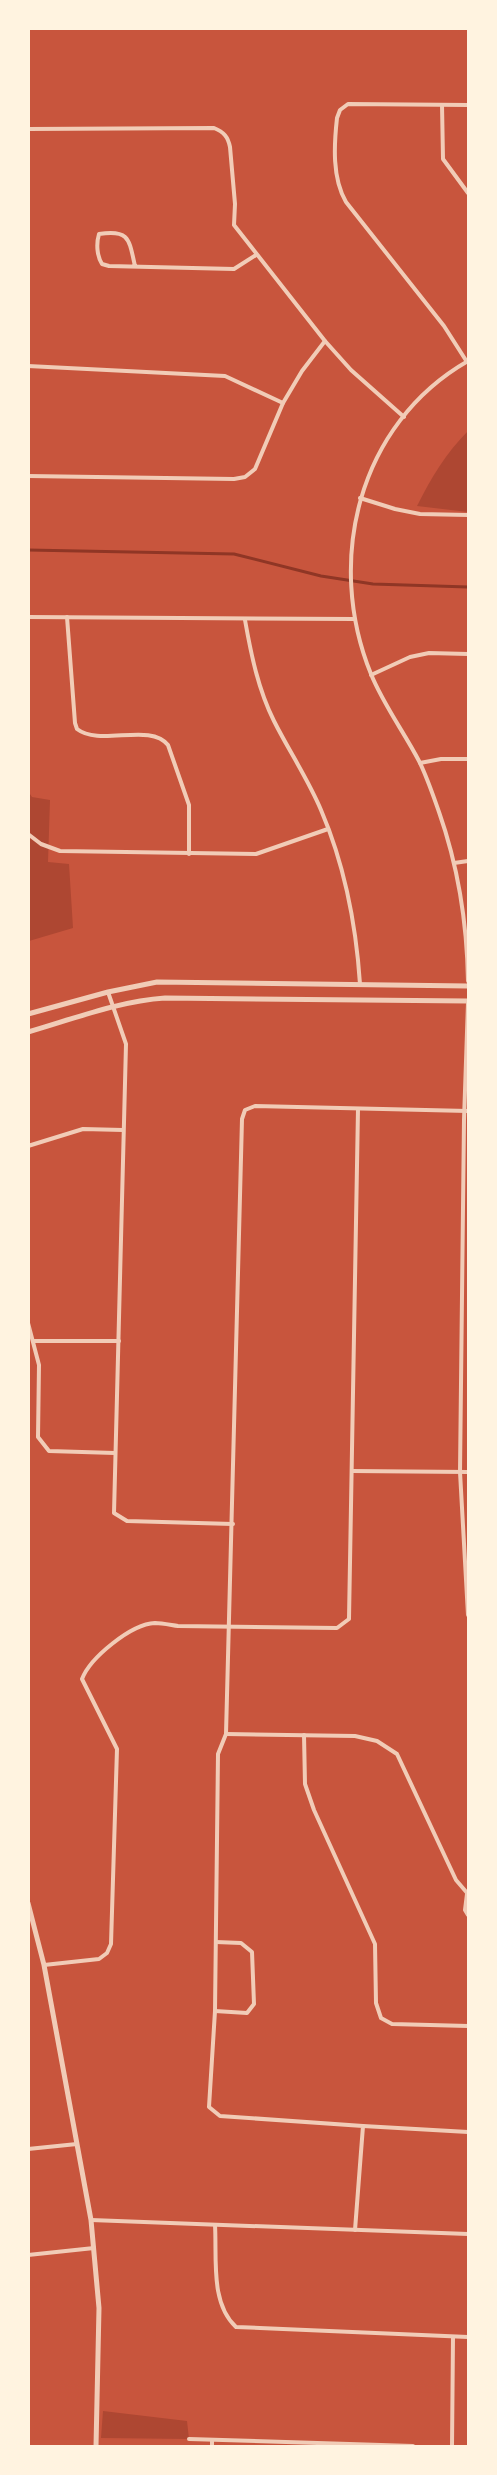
<svg xmlns="http://www.w3.org/2000/svg" width="497" height="2475" font-family="'DM Sans',sans-serif">
  <rect width="100%" height="100%" fill="#c8553d"/>
  <g fill="#ae4732">
    <path d="M468 431V512L417 506C431 478 446 453 468 431Z"/>
    <path d="M28 791 32 797 50 800 48 862 69 864 73 928 29 941Z"/>
    <path d="M103 2411 187 2421 189 2439 101 2438Z"/>
  </g>
  <g fill="none" stroke-linecap="round" stroke-linejoin="round">
    <path stroke="#8f3625" stroke-width="3" d="M28 550 234 554 321 576 373 584 468 587"/>
    <g stroke="#f1ccb7" stroke-width="4">
      <path d="M442 105 443 159 468 193"/>
      <path d="M28 129 214 128C224 132 228 137 230 147L235 204 234 225 325 341 351 370 404 417"/>
      <path d="M135 266C129 240 130 229 99 234 96 244 97 256 102 264L109 266 234 269 256 255"/>
      <path d="M468 361C358 424 325 561 371 674 383 704 404 732 419 761 427 777 433 795 439 812 458 866 467 923 468 981"/>
      <path d="M467 362 444 326 346 202C332 178 334 145 337 118L340 110 348 104 468 105"/>
      <path d="M28 366 225 376 283 403"/>
      <path d="M28 476 234 479 245 477 255 469 283 403 302 371 325 341"/>
      <path d="M360 498 395 509 420 514 468 515"/>
      <path d="M28 617 354 619"/>
      <path d="M67 617 75 723 77 729C100 747 150 722 168 745L189 805V854"/>
      <path d="M245 620C251 654 258 689 274 721 289 751 308 779 321 810 345 866 356 924 360 984"/>
      <path d="M371 675 410 657 429 653 468 654"/>
      <path d="M420 763 441 759H468"/>
      <path d="M28 834 41 844 60 851 256 854 328 829"/>
      <path d="M454 863 468 861"/>
      <path d="M108 992 126 1044 114 1513 127 1521 233 1524"/>
      <path d="M468 1003 464 1120 460 1472 468 1615"/>
      <path d="M28 1146 83 1129 123 1130"/>
      <path d="M28 1323 39 1365 38 1437 49 1451 115 1453"/>
      <path d="M34 1341H119"/>
      <path d="M352 1471 468 1472"/>
      <path d="M226 1734 355 1736 377 1741 397 1754 456 1880 468 1894"/>
      <path d="M304 1735 305 1784 314 1810 375 1944 376 2003 381 2018 392 2024 468 2026"/>
      <path d="M467 1894 465 1910 468 1915"/>
      <path d="M44 1965 99 1959 107 1953 111 1944 117 1749 82 1679C90 1658 131 1624 155 1623 162 1623 171 1625 178 1626L337 1628 349 1619 358 1109"/>
      <path d="M215 2011 247 2013 254 2004 252 1952 241 1943 216 1942"/>
      <path d="M363 2126 468 2132"/>
      <path d="M28 2149 77 2144"/>
      <path d="M91 2220 468 2234"/>
      <path d="M215 2225C217 2258 210 2303 236 2327L468 2337"/>
      <path d="M355 2230 363 2126 220 2116 209 2107 215 2011 218 1754 226 1734 242 1119 245 1110 255 1106 468 1111"/>
      <path d="M28 2255 94 2248"/>
      <path d="M189 2439 413 2446"/>
      <path d="M212 2446V2440"/>
      <path d="M452 2446 453 2337"/>
    </g>
    <g stroke="#f1ccb7" stroke-width="5">
      <path d="M28 1014 108 992 157 982 468 986"/>
      <path d="M28 1032C73 1019 119 1001 165 998L468 1001"/>
      <path d="M28 1903 44 1965 91 2220 99 2308 96 2446"/>
    </g>
  </g>
  <rect width="497" height="2475" fill="none" stroke="#fff3e0" stroke-width="60"/>
</svg>
